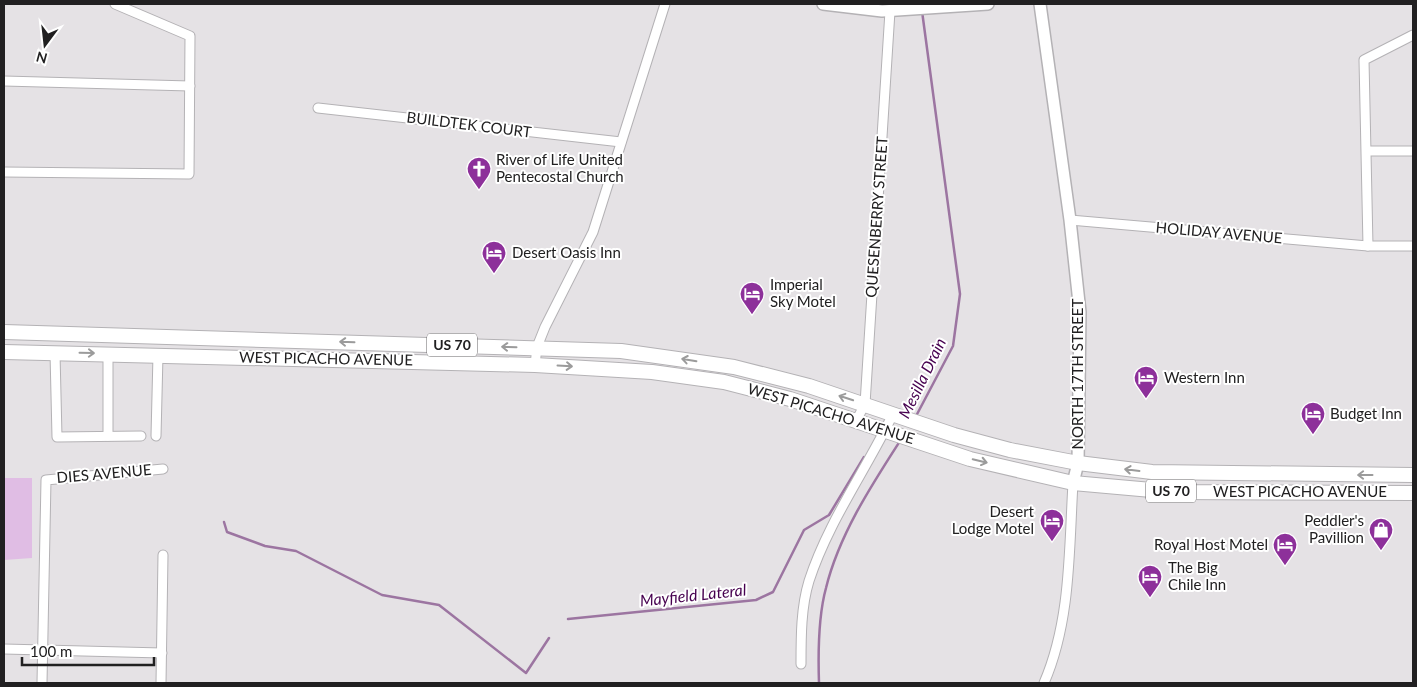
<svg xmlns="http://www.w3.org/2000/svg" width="1417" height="687" font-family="Lato,sans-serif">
  <rect width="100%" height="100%" fill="#e5e2e5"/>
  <path fill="#e0bde4" d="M4 478H32V558L4 560Z"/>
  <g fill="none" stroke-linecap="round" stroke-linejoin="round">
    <g stroke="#9c75a1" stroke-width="2.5">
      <path d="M915 418 953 346 960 294 922 11"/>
      <path d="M224 522 227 532 265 546 296 551 382 595 439 605 526 673 549 638"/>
      <path d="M568 619 756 600 773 592 804 530 829 515 864 457"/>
      <path d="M819 683C818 653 818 617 826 588 839 535 871 486 900 441"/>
    </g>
    <defs>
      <g id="minor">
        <path d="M4 81 190 86"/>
        <path d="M318 108 621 142"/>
        <path d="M1367 151H1413"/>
        <path d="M4 172 189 174 190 36 115 4"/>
        <path d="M1070 220 1368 246H1413"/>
        <path d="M1368 246 1364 60 1413 35"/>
        <path d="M55 353 57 437 141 436"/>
        <path d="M535 365 537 347 545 327 593 232 665 4"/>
        <path d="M856 421 865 404 890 11"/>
        <path d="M108 436V354"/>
        <path d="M156 436 158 355"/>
        <path d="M4 649 162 653"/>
        <path d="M801 664C801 637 801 607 809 581 828 522 866 470 893 414"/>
        <path d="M42 683 46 480 163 469"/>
        <path d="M161 683 163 555"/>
        <path d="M1044 683C1071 621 1069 549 1073 483"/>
      </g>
      <g id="tertiary">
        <path d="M823 4 882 11 988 4"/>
        <path d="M1040 4 1070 220 1080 312 1078 463 1073 483"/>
      </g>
      <g id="primary">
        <path d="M4 332 621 351 734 367 809 386 954 435 1010 450 1078 463 1152 472 1413 475"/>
        <path d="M4 352 535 365 652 372 724 382 790 399 970 459 1073 483 1174 492 1413 493"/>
      </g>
    </defs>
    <use href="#minor" stroke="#b4b2b5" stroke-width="11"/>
    <use href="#tertiary" stroke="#b4b2b5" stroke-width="14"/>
    <use href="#primary" stroke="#b4b2b5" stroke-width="16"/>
    <use href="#minor" stroke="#fff" stroke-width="9"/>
    <use href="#tertiary" stroke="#fff" stroke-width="11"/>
    <use href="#primary" stroke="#fff" stroke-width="14"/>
  </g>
  <defs><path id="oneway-shaft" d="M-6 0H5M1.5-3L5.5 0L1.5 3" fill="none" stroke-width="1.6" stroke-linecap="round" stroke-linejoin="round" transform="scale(1.25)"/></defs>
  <g stroke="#9b9b9b">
    <use href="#oneway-shaft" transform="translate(347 342) rotate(-178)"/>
    <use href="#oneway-shaft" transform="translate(509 347) rotate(-178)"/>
    <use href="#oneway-shaft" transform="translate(87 353) rotate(1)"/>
    <use href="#oneway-shaft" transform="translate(689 360) rotate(-171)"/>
    <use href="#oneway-shaft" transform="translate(565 366) rotate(3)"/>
    <use href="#oneway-shaft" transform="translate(846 398) rotate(-162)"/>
    <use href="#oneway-shaft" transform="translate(980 461) rotate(13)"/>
    <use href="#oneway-shaft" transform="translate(1132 470) rotate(-173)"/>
    <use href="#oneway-shaft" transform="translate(1365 475) rotate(-180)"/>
  </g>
  <defs>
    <symbol id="church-pin" viewBox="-11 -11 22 30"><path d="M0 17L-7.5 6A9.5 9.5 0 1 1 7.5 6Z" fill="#8d309a" stroke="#fff"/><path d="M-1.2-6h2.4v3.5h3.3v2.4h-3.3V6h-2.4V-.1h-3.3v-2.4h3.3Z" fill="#fff"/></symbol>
    <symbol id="hotel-pin" viewBox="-11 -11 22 30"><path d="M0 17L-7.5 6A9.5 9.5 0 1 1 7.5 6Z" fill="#8d309a" stroke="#fff"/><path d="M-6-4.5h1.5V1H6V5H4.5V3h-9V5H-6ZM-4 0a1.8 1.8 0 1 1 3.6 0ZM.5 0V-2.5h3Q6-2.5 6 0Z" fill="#fff"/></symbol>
    <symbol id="shop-pin" viewBox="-11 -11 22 30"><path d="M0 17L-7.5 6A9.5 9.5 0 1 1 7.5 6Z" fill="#8d309a" stroke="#fff"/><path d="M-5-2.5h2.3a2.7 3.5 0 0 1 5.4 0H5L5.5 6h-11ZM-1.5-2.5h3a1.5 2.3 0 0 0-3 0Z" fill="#fff"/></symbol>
  </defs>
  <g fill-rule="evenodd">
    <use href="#church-pin" x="465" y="155" width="28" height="38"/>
    <use href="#hotel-pin" x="480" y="239" width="28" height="38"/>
    <use href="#hotel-pin" x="738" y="280" width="28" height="38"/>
    <use href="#hotel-pin" x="1132" y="364" width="28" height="38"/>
    <use href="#hotel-pin" x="1299" y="400" width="28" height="38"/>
    <use href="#hotel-pin" x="1038" y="507" width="28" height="38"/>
    <use href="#shop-pin" x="1367" y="516" width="28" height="38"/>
    <use href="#hotel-pin" x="1271" y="531" width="28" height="38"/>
    <use href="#hotel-pin" x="1136" y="563" width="28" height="38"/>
  </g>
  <g text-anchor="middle" stroke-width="4" stroke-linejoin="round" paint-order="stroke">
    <g fill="#fff" stroke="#646364" stroke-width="1">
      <rect x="427" y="333.5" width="50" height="23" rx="4"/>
      <rect x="1146" y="479.5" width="50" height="23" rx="4"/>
    </g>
    <g font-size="14" font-weight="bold" fill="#212021">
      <text x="452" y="350">US 70</text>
      <text x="1171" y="496">US 70</text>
    </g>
    <g font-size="15" fill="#212021" stroke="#fff">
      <text transform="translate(469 125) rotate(7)" y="5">BUILDTEK COURT</text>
      <text transform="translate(877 217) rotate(-86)" y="5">QUESENBERRY STREET</text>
      <text transform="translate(1219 233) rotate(5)" y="5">HOLIDAY AVENUE</text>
      <text transform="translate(326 359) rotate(1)" y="5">WEST PICACHO AVENUE</text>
      <text transform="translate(1078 374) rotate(-90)" y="5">NORTH 17TH STREET</text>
      <text transform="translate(831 414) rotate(17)" y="5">WEST PICACHO AVENUE</text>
      <text transform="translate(104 474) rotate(-5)" y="5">DIES AVENUE</text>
      <text x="1300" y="497">WEST PICACHO AVENUE</text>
    </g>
    <g font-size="15" fill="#212021" stroke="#fff" text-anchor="start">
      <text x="496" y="165">River of Life United<tspan x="496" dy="17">Pentecostal Church</tspan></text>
      <text x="512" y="258">Desert Oasis Inn</text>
      <text x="770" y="290">Imperial<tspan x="770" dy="17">Sky Motel</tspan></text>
      <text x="1164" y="383">Western Inn</text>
      <text x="1330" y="419">Budget Inn</text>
      <text x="1034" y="517" text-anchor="end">Desert<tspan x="1034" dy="17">Lodge Motel</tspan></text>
      <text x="1364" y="526" text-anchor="end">Peddler's<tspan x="1364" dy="17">Pavillion</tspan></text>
      <text x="1268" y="550" text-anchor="end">Royal Host Motel</text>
      <text x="1168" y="573">The Big<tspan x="1168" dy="17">Chile Inn</tspan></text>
    </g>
    <g font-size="16" font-style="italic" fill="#46004f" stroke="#fff">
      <text transform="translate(922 378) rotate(-64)" y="6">Mesilla Drain</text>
      <text transform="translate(693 595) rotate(-6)" y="6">Mayfield Lateral</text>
    </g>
  </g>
  <rect width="1417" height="687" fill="none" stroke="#212021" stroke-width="10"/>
  <g transform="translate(45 45) rotate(195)" stroke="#ffffff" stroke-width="4" paint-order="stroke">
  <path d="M0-4L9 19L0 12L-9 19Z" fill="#212021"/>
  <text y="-8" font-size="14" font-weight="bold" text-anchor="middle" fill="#212021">N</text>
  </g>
  <path d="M22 657v8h132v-8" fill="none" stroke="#212021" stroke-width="2.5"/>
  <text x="30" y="657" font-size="15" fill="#212021" stroke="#ffffff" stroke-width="4" paint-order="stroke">100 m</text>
</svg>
